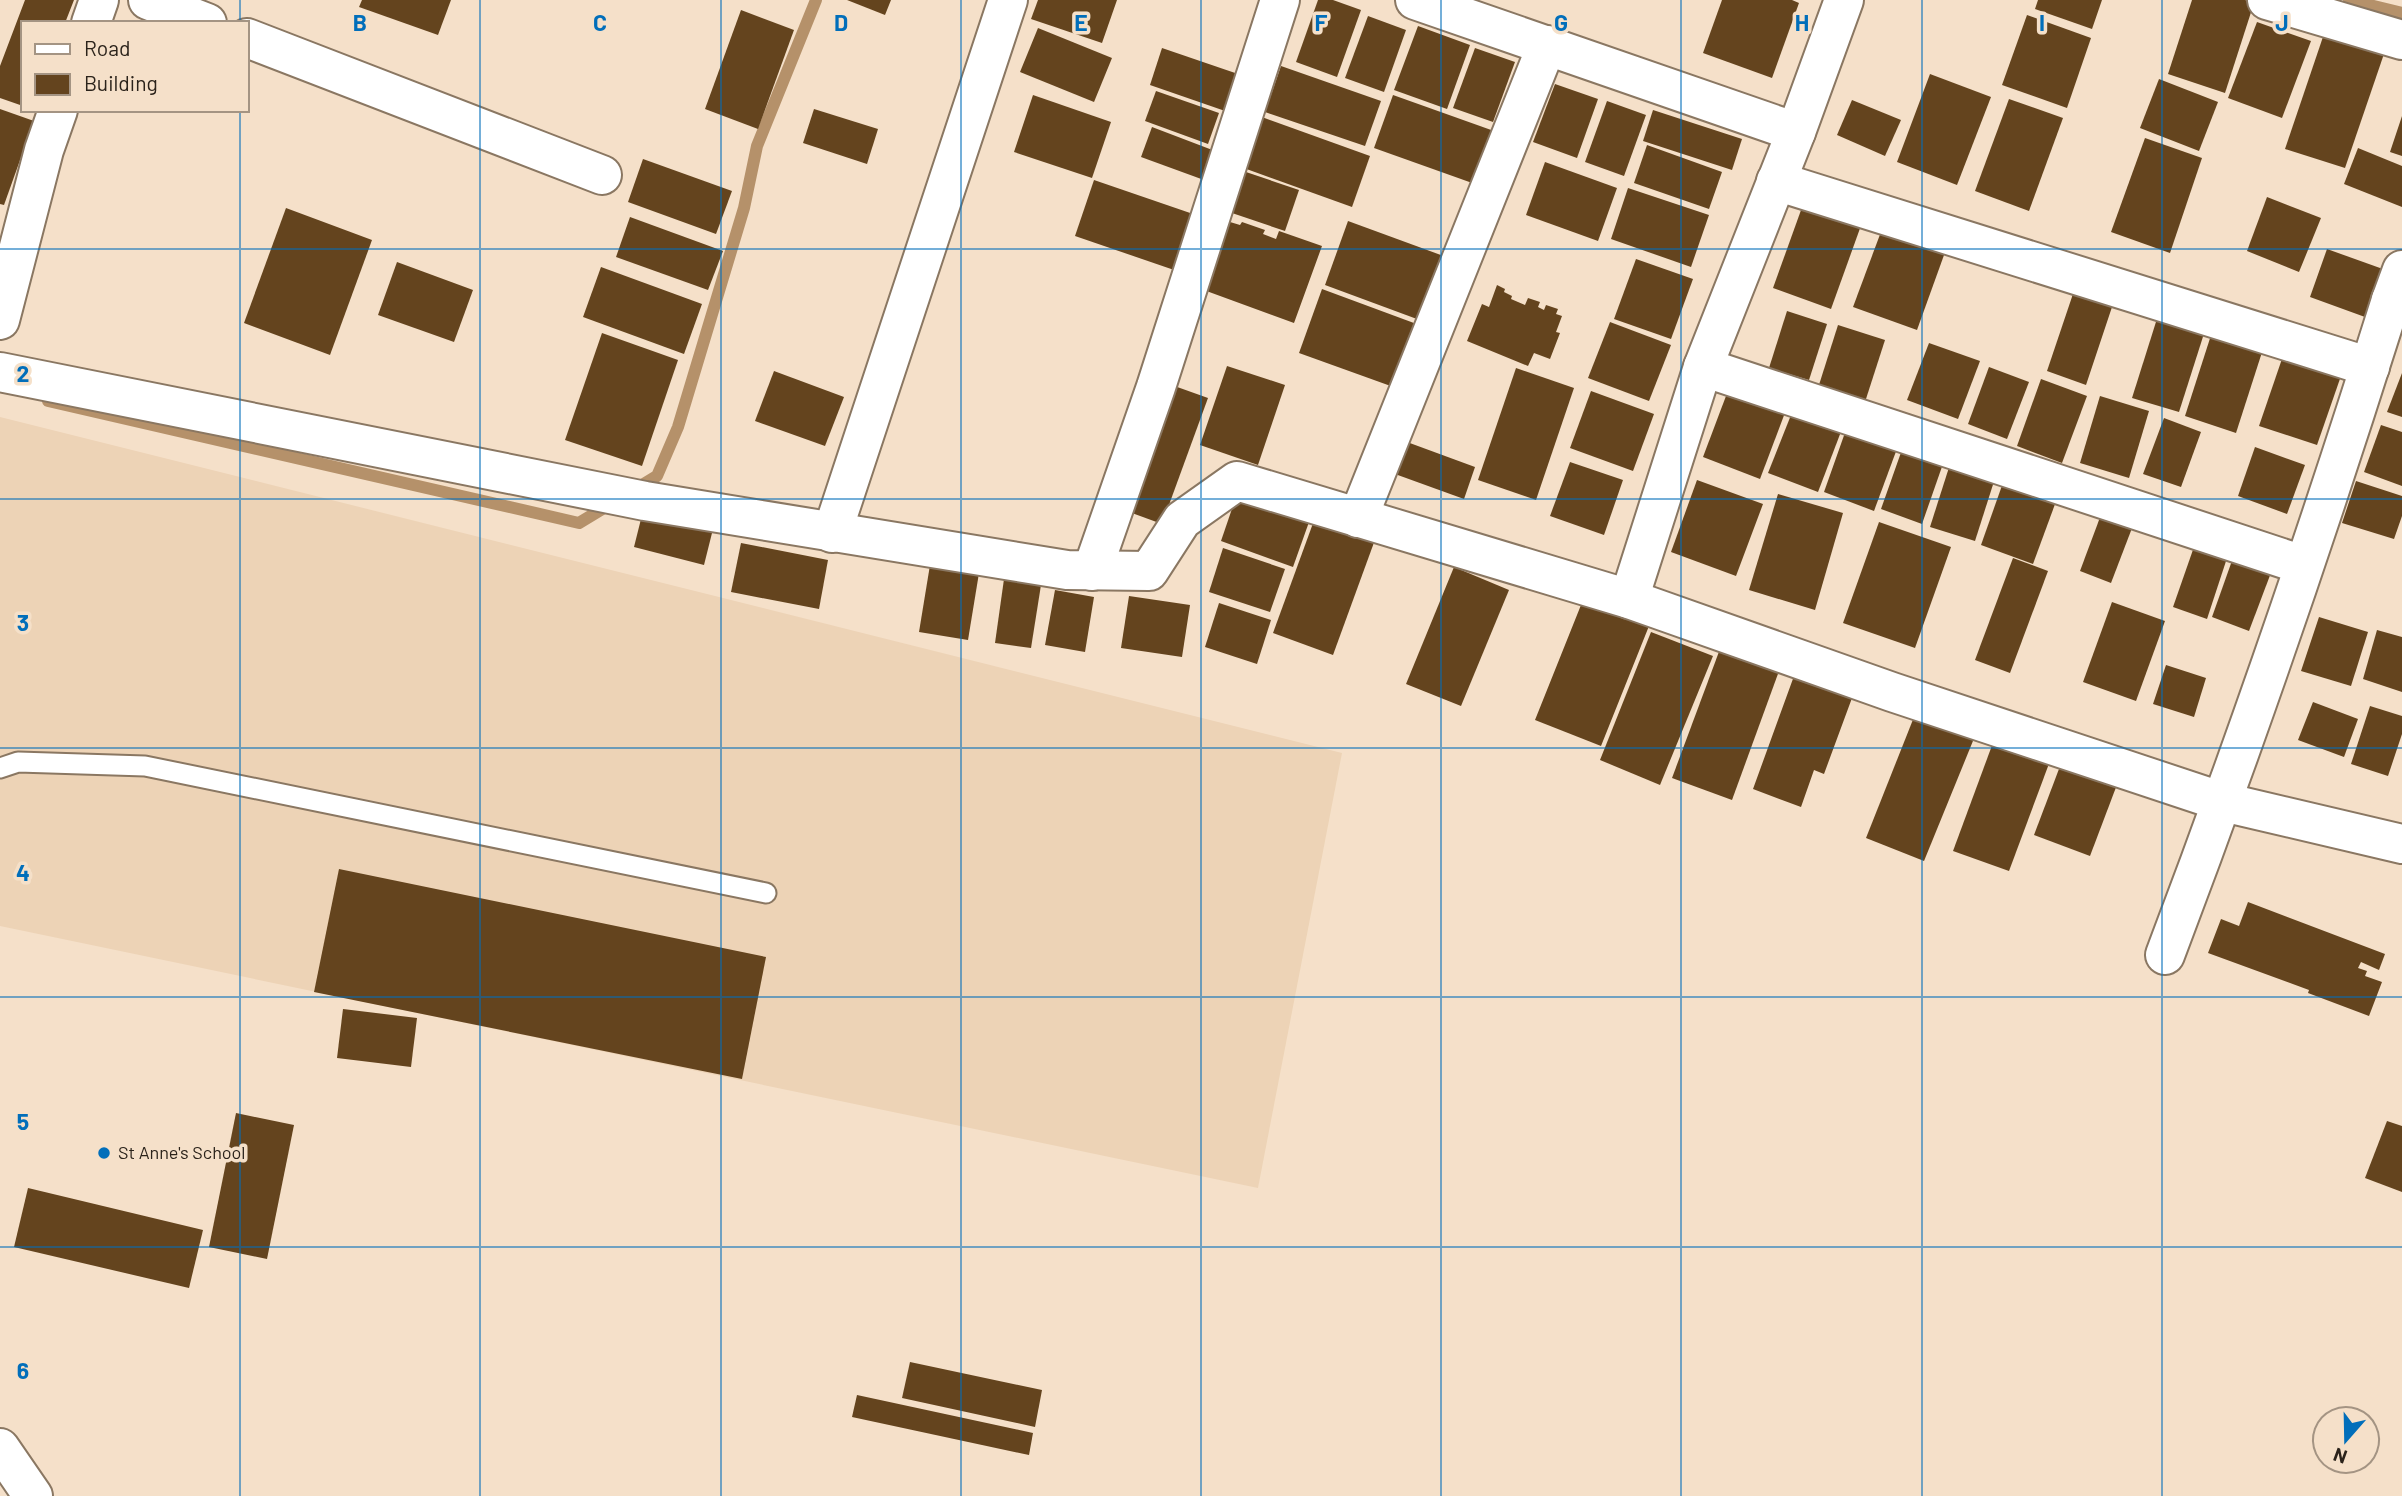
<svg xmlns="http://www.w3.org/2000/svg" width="2402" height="1496" font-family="Barlow,sans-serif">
  <rect width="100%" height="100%" fill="#f5e0c9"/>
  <path fill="#edd3b6" d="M0 417 1342 753 1258 1188 0 926Z"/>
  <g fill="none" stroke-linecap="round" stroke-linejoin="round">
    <g stroke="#b5916a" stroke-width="12">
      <path d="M2349 0 2402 13"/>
      <path d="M48 401 579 523 612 503"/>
      <path d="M634 490 657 476 678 427 744 208 757 146 816 0"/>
    </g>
  </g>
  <g fill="#64441e">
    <path d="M25 0H74L65 23H23V106L0 98V66Z"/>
    <path d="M362 0H451L438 35 359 7Z"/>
    <path d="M847 0H891L885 15Z"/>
    <path d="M1038 0H1117L1102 43 1031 19Z"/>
    <path d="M1318 0H1333L1361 10 1337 77 1296 62Z"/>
    <path d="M1722 0H1792L1799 3 1772 78 1703 53Z"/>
    <path d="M2038 0H2102L2092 29 2035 9Z"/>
    <path d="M2192 0H2245L2254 3 2225 93 2168 74Z"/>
    <path d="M741 10 794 30 758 129 705 109Z"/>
    <path d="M2027 15 2091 38 2067 108 2002 85Z"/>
    <path d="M1368 16 1406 30 1384 92 1345 78Z"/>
    <path d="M2257 22 2311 41 2282 118 2228 98Z"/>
    <path d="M1418 26 1470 45 1447 109 1394 90Z"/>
    <path d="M1038 28 1112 58 1094 102 1020 72Z"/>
    <path d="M2326 28 2386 48 2345 168 2285 149Z"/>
    <path d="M1162 48 1241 75 1228 112 1150 85Z"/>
    <path d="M1475 48 1515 62 1493 122 1453 108Z"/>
    <path d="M1281 66 1381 101 1365 146 1265 112Z"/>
    <path d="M1930 74 1991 97 1957 185 1897 162Z"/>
    <path d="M2159 79 2218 102 2199 151 2140 128Z"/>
    <path d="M1555 84 1598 99 1577 158 1533 142Z"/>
    <path d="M1156 91 1219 113 1208 144 1145 121Z"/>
    <path d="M1033 95 1111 122 1092 178 1014 152Z"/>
    <path d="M1393 95 1494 131 1475 184 1374 148Z"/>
    <path d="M2009 99 2063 118 2029 211 1975 191Z"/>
    <path d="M1852 100 1901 120 1885 156 1837 135Z"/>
    <path d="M1607 101 1646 115 1624 176 1585 162Z"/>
    <path d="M0 109 34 121 4 205 0 204Z"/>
    <path d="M814 109 878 129 867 164 803 143Z"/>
    <path d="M1653 110 1742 139 1732 170 1643 141Z"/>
    <path d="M1259 116 1370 156 1352 207 1241 167Z"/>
    <path d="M2402 116V156L2390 152Z"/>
    <path d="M1152 127 1215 151 1204 180 1141 157Z"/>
    <path d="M2145 138 2202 158 2170 253 2111 232Z"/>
    <path d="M1647 145 1722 172 1709 209 1634 183Z"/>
    <path d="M2358 148 2402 166V207L2344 184Z"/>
    <path d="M643 159 732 191 716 234 628 202Z"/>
    <path d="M1545 162 1617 188 1598 241 1526 215Z"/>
    <path d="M1243 171 1299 190 1285 231 1229 212Z"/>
    <path d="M1094 180 1196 215 1177 271 1075 236Z"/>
    <path d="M1628 188 1709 215 1691 267 1611 239Z"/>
    <path d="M2267 197 2321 218 2299 272 2247 251Z"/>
    <path d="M1805 199 1863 220 1831 309 1773 288Z"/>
    <path d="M286 208 372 240 330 355 244 323Z"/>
    <path d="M630 217 723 251 708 290 616 257Z"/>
    <path d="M1348 221 1449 258 1425 322 1325 285Z"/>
    <path d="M1885 221 1948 244 1917 330 1853 307Z"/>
    <path d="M1230 222 1240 225 1242 222 1265 230 1263 234 1276 239 1279 231 1322 246 1294 323 1201 289Z"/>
    <path d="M2327 249 2394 273 2376 321 2310 297Z"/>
    <path d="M1636 259 1693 279 1671 339 1614 319Z"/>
    <path d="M397 262 473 290 454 342 378 315Z"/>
    <path d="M601 267 702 304 684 354 583 317Z"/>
    <path d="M2077 282 2116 295 2086 385 2047 371Z"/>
    <path d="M1497 285 1505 289 1504 292 1512 296 1511 299 1525 305 1528 298 1540 302 1538 307 1544 310 1546 305 1558 309 1556 314 1562 316 1556 332 1560 333 1550 359 1534 353 1528 366 1467 341 1482 304 1489 307Z"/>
    <path d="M1322 289 1422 326 1399 389 1299 353Z"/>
    <path d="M2161 306 2208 321 2179 412 2132 398Z"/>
    <path d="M1787 311 1827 324 1809 380 1769 368Z"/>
    <path d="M1610 322 1671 345 1649 401 1588 378Z"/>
    <path d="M1838 325 1885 340 1865 402 1818 388Z"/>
    <path d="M2213 329 2264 346 2236 433 2185 416Z"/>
    <path d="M602 333 678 360 642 466 565 440Z"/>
    <path d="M1929 343 1980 361 1958 419 1907 400Z"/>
    <path d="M2284 353 2342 373 2317 445 2259 426Z"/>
    <path d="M1227 366 1285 385 1258 465 1200 445Z"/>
    <path d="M1989 367 2029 382 2007 439 1968 424Z"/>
    <path d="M1516 368 1574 388 1536 500 1478 480Z"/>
    <path d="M774 371 844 397 825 446 755 421Z"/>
    <path d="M2402 373V417L2387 412Z"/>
    <path d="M2041 379 2087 396 2062 463 2017 446Z"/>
    <path d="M1166 383 1208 398 1162 524 1121 509Z"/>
    <path d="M1729 388 1786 410 1760 479 1703 457Z"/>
    <path d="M1591 391 1654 414 1633 471 1570 448Z"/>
    <path d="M2100 396 2149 411 2129 478 2080 463Z"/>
    <path d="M1793 410 1842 429 1818 492 1768 473Z"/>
    <path d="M2164 418 2201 432 2181 487 2143 474Z"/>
    <path d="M2381 425 2402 432V486L2364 472Z"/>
    <path d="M1847 427 1898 446 1874 511 1824 492Z"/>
    <path d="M1407 442 1475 467 1464 499 1395 474Z"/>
    <path d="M1904 444 1945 458 1922 524 1881 509Z"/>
    <path d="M2255 447 2305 465 2287 514 2238 496Z"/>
    <path d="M1952 458 1997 472 1975 541 1930 527Z"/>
    <path d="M1570 462 1623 480 1604 535 1550 516Z"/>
    <path d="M2005 477 2058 496 2033 564 1981 545Z"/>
    <path d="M1697 480 1763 504 1736 576 1671 552Z"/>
    <path d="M2356 481 2402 496V516L2394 539 2342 523Z"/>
    <path d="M1778 494 1843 513 1815 610 1749 590Z"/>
    <path d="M1236 497 1309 522 1293 567 1221 541Z"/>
    <path d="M2105 504 2137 515 2111 583 2080 571Z"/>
    <path d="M643 511 713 529 704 565 634 547Z"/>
    <path d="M1316 515 1376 537 1333 655 1273 633Z"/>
    <path d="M1879 522 1951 547 1915 648 1843 623Z"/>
    <path d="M741 543 828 560 819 609 731 592Z"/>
    <path d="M2195 544 2228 555 2207 619 2173 607Z"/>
    <path d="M1223 548 1285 569 1270 612 1209 592Z"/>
    <path d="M2234 555 2272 570 2249 631 2212 617Z"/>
    <path d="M2013 558 2048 571 2010 673 1975 660Z"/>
    <path d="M930 565 979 573 968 640 919 632Z"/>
    <path d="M1454 567 1509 590 1461 706 1406 684Z"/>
    <path d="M1004 579 1041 585 1031 648 995 643Z"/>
    <path d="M1055 590 1094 597 1085 652 1045 645Z"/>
    <path d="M1129 596 1190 605 1182 657 1121 648Z"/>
    <path d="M1583 600 1649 626 1601 746 1535 720Z"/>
    <path d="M2112 602 2165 621 2136 701 2083 682Z"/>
    <path d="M1219 603 1271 620 1257 664 1205 647Z"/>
    <path d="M2319 617 2368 632 2351 686 2301 671Z"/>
    <path d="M2377 630 2402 637V692L2363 679Z"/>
    <path d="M1651 632 1713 656 1660 785 1600 760Z"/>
    <path d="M1720 649 1779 671 1732 800 1672 778Z"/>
    <path d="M2166 665 2206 678 2194 717 2153 704Z"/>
    <path d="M1794 676 1852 698 1824 774 1814 770 1801 807 1753 789Z"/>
    <path d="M2313 702 2358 719 2344 757 2298 740Z"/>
    <path d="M2370 706 2402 716V734L2388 776 2351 764Z"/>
    <path d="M1916 712 1975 736 1924 861 1866 838Z"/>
    <path d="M1994 740 2050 761 2009 871 1953 851Z"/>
    <path d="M2062 761 2118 782 2090 856 2034 835Z"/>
    <path d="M339 869 766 957 742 1079 314 992Z"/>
    <path d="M2248 902 2385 954 2379 970 2361 962 2358 968 2367 971 2365 976 2382 982 2369 1016 2308 993 2309 990 2208 953 2221 919 2239 926Z"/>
    <path d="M343 1009 417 1018 411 1067 337 1058Z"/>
    <path d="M236 1113 294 1125 267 1259 209 1247Z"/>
    <path d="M2387 1121 2402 1126V1192L2365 1178Z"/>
    <path d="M28 1188 203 1230 189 1288 14 1247Z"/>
    <path d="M910 1362 1042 1390 1035 1427 902 1398Z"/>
    <path d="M857 1395 1033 1433 1029 1455 852 1417Z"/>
  </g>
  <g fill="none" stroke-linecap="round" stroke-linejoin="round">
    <defs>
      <path id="lane" d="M0 768 18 762 145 766 766 893"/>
      <g id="street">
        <path d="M148 0 207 23"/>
        <path d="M1415 0 1796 132"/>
        <path d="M2267 0 2402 40"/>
        <path d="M91 23 99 0"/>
        <path d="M247 38 602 175"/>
        <path d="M1776 181 2370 367"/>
        <path d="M2402 270 2391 300 2402 303"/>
        <path d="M0 320 44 150 58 110"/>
        <path d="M1703 367 2303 565"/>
        <path d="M0 372 645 501 1067 570 1149 571 1182 520 1237 481 1629 599 1892 692 2223 802 2402 844"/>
        <path d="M1358 518 1547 45"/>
        <path d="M832 533 1008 0"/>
        <path d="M1092 571 1156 387 1280 0"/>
        <path d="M1629 599 1703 367 1796 132 1844 0"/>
        <path d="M2165 955C2247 739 2322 520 2391 300"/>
      </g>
      <path id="primary" d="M0 1448 33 1496"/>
    </defs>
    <use href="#lane" stroke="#8a7762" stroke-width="23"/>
    <use href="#street" stroke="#8a7762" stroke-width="42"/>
    <use href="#primary" stroke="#8a7762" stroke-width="42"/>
    <use href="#lane" stroke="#fff" stroke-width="19"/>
    <use href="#street" stroke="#fff" stroke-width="38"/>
    <use href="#primary" stroke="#fff" stroke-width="38"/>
  </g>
  <path fill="none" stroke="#016eba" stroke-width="2" stroke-opacity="0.55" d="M240 0V23M480 0V1496M721 0V1496M961 0V1496M1201 0V1496M1441 0V1496M1681 0V1496M1922 0V1496M2162 0V1496M240 110V1496M0 249H2402M0 499H2402M0 748H2402M0 997H2402M0 1247H2402"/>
  <circle fill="#016eba" stroke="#f5e0c9" stroke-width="2.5" cx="104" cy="1153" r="7"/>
  <g text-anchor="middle" stroke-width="7" stroke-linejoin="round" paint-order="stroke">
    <g font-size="18" fill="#2b231b" stroke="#f5e0c9" text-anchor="start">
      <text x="118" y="1159">St Anne's School</text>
    </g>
  </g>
  <g font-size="23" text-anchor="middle" font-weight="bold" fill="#016eba" stroke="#f5e0c9" stroke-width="7" stroke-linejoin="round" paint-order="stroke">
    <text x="360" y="31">B</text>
    <text x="600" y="31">C</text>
    <text x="841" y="31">D</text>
    <text x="1081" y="31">E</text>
    <text x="1321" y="31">F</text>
    <text x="1561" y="31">G</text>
    <text x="1802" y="31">H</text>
    <text x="2042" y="31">I</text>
    <text x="2282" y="31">J</text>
    <text x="23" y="382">2</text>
    <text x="23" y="631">3</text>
    <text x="23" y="881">4</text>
    <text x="23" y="1130">5</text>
    <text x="23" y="1379">6</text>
  </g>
  <rect x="21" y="21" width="228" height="91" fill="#f5e0c9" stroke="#a49483" stroke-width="2"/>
  <rect x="35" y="44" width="35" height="10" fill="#ffffff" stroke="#a49483" stroke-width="2"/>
  <text x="84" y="56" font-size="21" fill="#2b231b">Road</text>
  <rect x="35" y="74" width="35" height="21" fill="#64441e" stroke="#a49483" stroke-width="2"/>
  <text x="84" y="91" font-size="21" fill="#2b231b">Building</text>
  <g transform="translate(2346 1440) rotate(200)"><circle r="33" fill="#f5e0c9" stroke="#a49483" stroke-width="2"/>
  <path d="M0-5L12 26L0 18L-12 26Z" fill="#016eba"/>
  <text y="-10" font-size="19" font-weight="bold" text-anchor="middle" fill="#2b231b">N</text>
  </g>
</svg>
